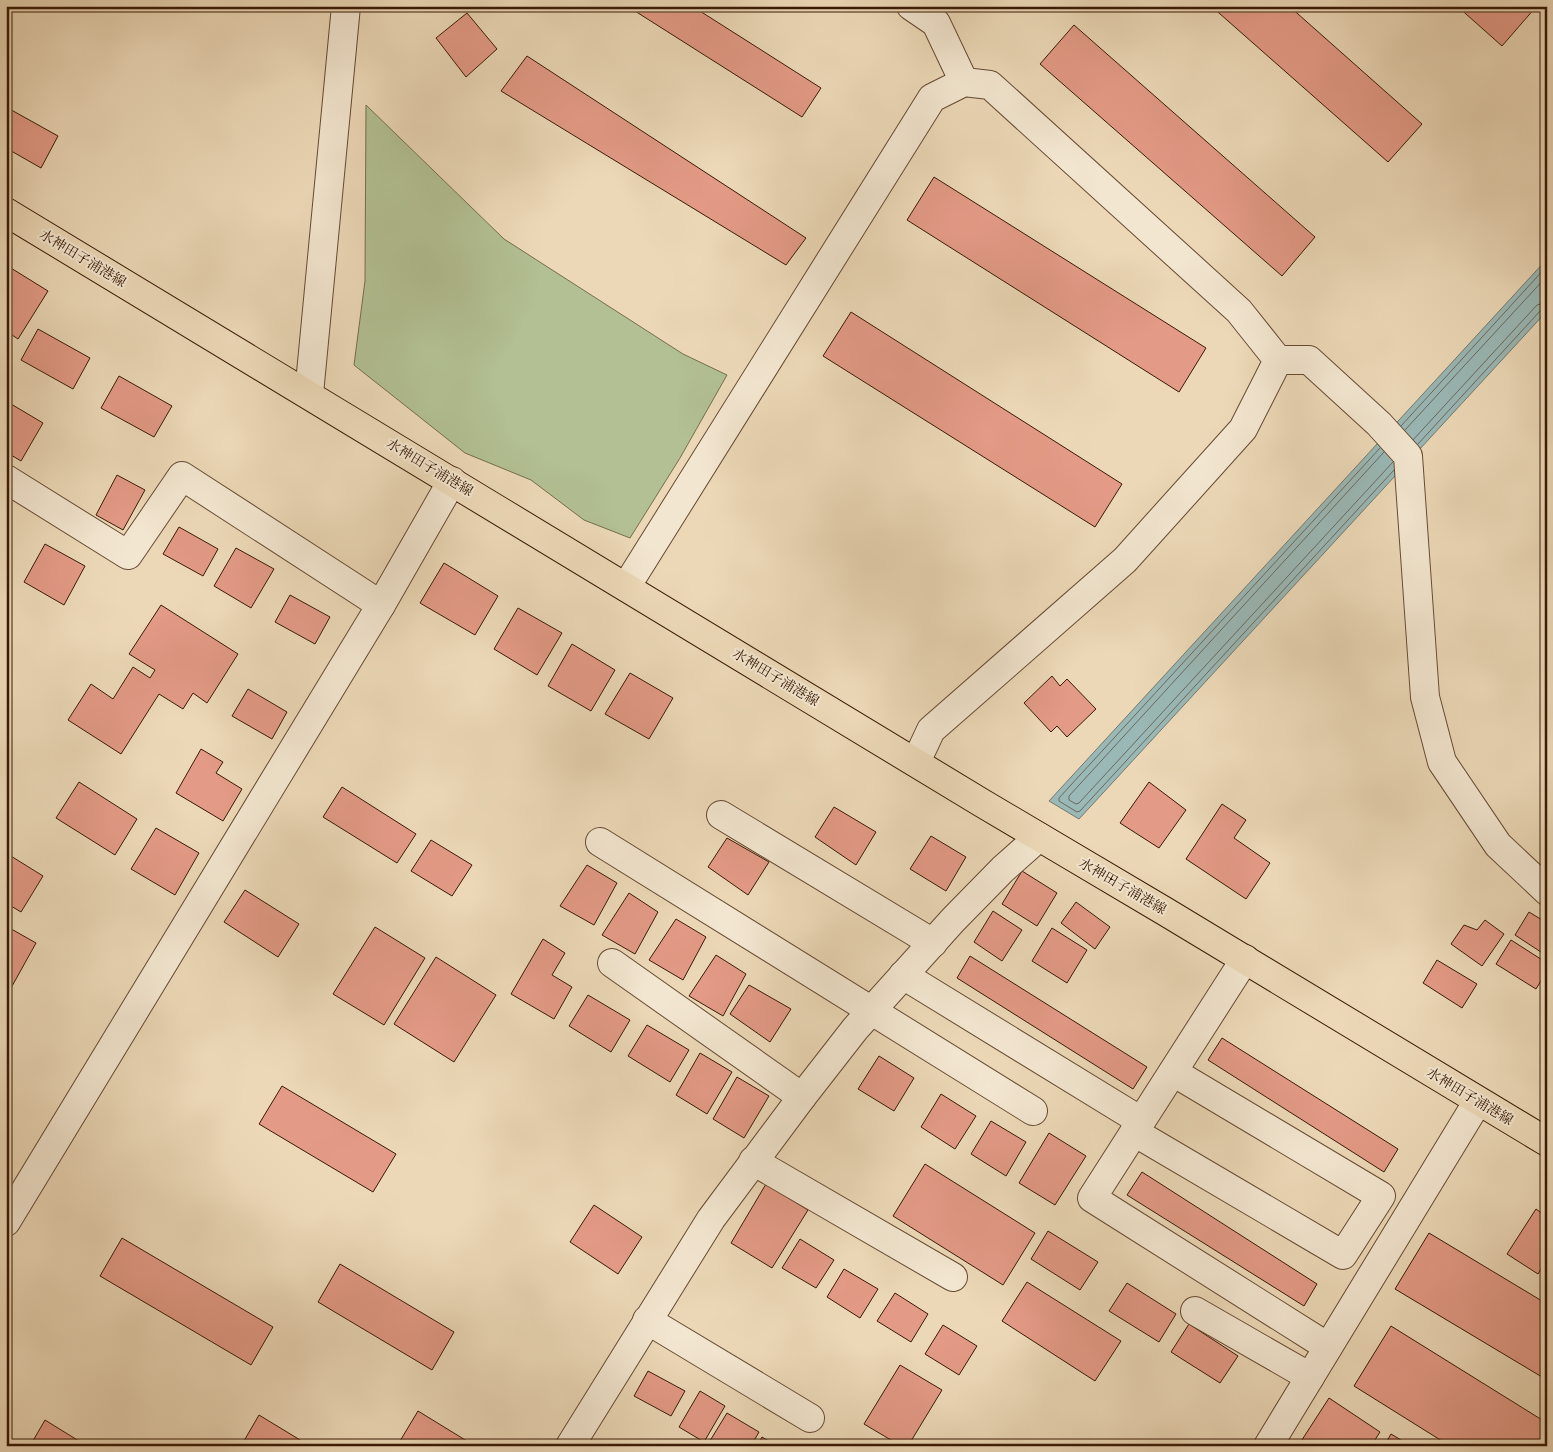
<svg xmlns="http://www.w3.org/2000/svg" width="1553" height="1452" font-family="'IM FELL Great Primer','Noto Serif JP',serif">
  <rect width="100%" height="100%" fill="#ecd8b7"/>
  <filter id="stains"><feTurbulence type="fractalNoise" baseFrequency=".004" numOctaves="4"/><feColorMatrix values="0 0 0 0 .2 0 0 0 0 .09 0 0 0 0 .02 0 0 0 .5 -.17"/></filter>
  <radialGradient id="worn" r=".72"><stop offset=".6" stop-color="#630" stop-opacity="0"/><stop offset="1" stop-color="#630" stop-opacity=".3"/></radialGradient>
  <path fill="#b2c093" stroke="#766d4c" d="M366 105 504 239 683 354 727 375 680 458 630 538 584 520 531 480 465 453 354 365 365 281Z"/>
  <path fill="#9ab8b6" stroke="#73796f" d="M1547 259V311L1079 819 1049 801Z"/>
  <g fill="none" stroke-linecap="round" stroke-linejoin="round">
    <g stroke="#6a695e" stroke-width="1">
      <path d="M1401 426 1547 266"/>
      <path d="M1405 430 1547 276"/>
      <path d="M1413 440 1537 305 1547 302"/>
      <path d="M1418 444 1541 310 1547 308"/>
      <path d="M1380 448 1059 798V801L1077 812 1080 811 1394 470"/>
      <path d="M1384 452 1069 796V800L1076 804 1079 803 1393 462"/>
    </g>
  </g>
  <g fill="#e39a86" stroke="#391a05">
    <path d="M627 6H692L821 88 802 117Z"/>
    <path d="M1211 6H1289L1422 124 1388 162Z"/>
    <path d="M1457 6H1533L1535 8 1502 46Z"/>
    <path d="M467 13 497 49 466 77 436 38Z"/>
    <path d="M1074 25 1315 237 1282 276 1040 64Z"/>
    <path d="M527 56 806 238 786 265 501 91Z"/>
    <path d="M6 107 58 136 41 168 6 148Z"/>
    <path d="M934 177 1206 348 1179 392 907 220Z"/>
    <path d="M6 265 48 291 18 339 6 331Z"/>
    <path d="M851 312 1122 484 1095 527 823 356Z"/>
    <path d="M38 329 90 358 73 389 21 360Z"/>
    <path d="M119 376 172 406 154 437 101 408Z"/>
    <path d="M6 401 43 423 21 461 6 452Z"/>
    <path d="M117 475 145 490 123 530 96 515Z"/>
    <path d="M179 527 218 549 203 576 163 554Z"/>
    <path d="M45 544 85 566 64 605 24 582Z"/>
    <path d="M236 548 274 569 251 608 214 586Z"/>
    <path d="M444 563 498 596 475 635 420 603Z"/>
    <path d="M290 595 330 617 315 644 275 622Z"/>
    <path d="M161 605 238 654 207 703 193 693 183 709 159 694 121 754 68 720 91 684 113 699 133 667 150 678 155 670 129 654Z"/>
    <path d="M518 608 562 633 537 675 494 649Z"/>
    <path d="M572 644 615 670 591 711 548 686Z"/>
    <path d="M630 673 673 698 649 739 605 714Z"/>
    <path d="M1052 676 1060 686 1067 679 1096 709 1067 737 1057 726 1051 732 1024 703Z"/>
    <path d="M248 689 287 712 272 739 232 716Z"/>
    <path d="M201 749 223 762 216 773 242 789 223 821 176 793Z"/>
    <path d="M79 782 137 819 115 855 56 818Z"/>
    <path d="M1149 782 1186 810 1159 848 1120 823Z"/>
    <path d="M342 787 416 834 397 863 323 817Z"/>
    <path d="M1222 804 1246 820 1234 838 1270 863 1246 899 1186 859Z"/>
    <path d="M834 807 876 832 856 865 815 837Z"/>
    <path d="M156 828 199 853 175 895 131 869Z"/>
    <path d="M931 836 966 857 946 891 910 869Z"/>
    <path d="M727 838 769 862 748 895 708 867Z"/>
    <path d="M431 840 472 865 452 896 411 871Z"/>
    <path d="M6 853 43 876 21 912 6 903Z"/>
    <path d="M587 865 617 883 594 925 560 906Z"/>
    <path d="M1022 871 1057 893 1037 926 1002 904Z"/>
    <path d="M245 890 299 924 278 957 224 922Z"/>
    <path d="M629 893 658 912 635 954 602 935Z"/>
    <path d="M1076 902 1110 927 1095 949 1061 923Z"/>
    <path d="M993 911 1022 930 1002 961 974 942Z"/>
    <path d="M1529 912 1547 923V956L1515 935Z"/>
    <path d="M676 919 706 937 683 980 649 960Z"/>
    <path d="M1485 920 1504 934 1482 966 1451 944 1464 925 1477 930Z"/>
    <path d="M6 926 36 943 6 997Z"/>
    <path d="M375 927 425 958 384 1025 333 994Z"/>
    <path d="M1052 928 1087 950 1067 983 1032 961Z"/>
    <path d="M543 939 565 953 552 975 572 987 554 1019 511 994Z"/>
    <path d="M1511 940 1547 963V971L1536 989 1496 964Z"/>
    <path d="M716 955 746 974 723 1016 689 996Z"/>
    <path d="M970 956 1147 1067 1133 1089 957 978Z"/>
    <path d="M436 957 496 995 454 1062 394 1024Z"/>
    <path d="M1437 960 1477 984 1462 1008 1423 983Z"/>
    <path d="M749 985 791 1009 770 1042 730 1014Z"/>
    <path d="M588 995 630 1020 611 1052 569 1026Z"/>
    <path d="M647 1025 689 1050 670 1082 628 1056Z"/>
    <path d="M1222 1038 1398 1149 1384 1172 1208 1060Z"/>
    <path d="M700 1053 732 1072 707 1114 676 1095Z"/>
    <path d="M879 1056 914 1078 894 1111 858 1089Z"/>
    <path d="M737 1077 769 1096 744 1138 713 1119Z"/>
    <path d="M282 1086 396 1154 373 1192 259 1124Z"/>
    <path d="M941 1094 976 1116 955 1149 921 1127Z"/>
    <path d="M991 1121 1026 1142 1006 1176 971 1154Z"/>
    <path d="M1049 1133 1086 1156 1055 1205 1019 1183Z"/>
    <path d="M925 1164 1035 1233 1003 1285 893 1216Z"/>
    <path d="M1142 1172 1317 1284 1304 1306 1127 1195Z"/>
    <path d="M766 1184 808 1210 772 1268 731 1243Z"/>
    <path d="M594 1205 642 1237 618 1274 570 1242Z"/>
    <path d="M1536 1209 1547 1217V1260L1538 1274 1507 1254Z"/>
    <path d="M1048 1231 1098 1262 1080 1290 1031 1259Z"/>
    <path d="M1429 1233 1547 1304V1380L1395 1289Z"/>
    <path d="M122 1238 273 1327 251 1365 100 1276Z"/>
    <path d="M800 1239 834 1260 816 1288 782 1268Z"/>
    <path d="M340 1264 454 1332 432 1370 318 1302Z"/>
    <path d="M844 1269 878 1289 860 1318 827 1297Z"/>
    <path d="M1027 1282 1121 1341 1095 1381 1002 1321Z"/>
    <path d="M1127 1283 1176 1314 1159 1342 1109 1311Z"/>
    <path d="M895 1293 928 1314 911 1342 877 1321Z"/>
    <path d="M1189 1324 1238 1356 1220 1383 1171 1352Z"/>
    <path d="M943 1325 977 1346 959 1375 925 1354Z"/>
    <path d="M1391 1326 1547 1423V1446H1450L1354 1386Z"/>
    <path d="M900 1365 942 1390 908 1446H901L864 1424Z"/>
    <path d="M648 1371 685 1391 671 1416 634 1396Z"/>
    <path d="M700 1391 725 1406 704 1442 679 1427Z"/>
    <path d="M1329 1398 1380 1432 1371 1446H1298Z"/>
    <path d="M418 1411 475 1446H397Z"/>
    <path d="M727 1413 759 1432 751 1446H711L708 1444Z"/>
    <path d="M259 1415 310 1446H241Z"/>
    <path d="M45 1420 87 1446H30Z"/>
    <path d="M1391 1434 1411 1446H1384Z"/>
    <path d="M762 1437 777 1446H757Z"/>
  </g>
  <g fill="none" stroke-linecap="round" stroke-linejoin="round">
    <defs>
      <g id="minor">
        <path d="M911 6 936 23 964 82"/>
        <path d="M1278 360H1309L1379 424 1408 456 1425 697 1442 762 1498 845 1547 891"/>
        <path d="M309 394 346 6"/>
        <path d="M6 479 128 555 182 476 381 605"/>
        <path d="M626 587 932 98 964 82 990 85 1239 311 1278 360 1243 429 1125 560 931 730 916 762"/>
        <path d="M721 815 933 943"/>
        <path d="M600 842 1033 1111"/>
        <path d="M1245 959 1092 1198 1328 1347"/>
        <path d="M612 963 802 1097"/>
        <path d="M903 975 1141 1121"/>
        <path d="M1134 1132 1343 1255 1381 1196 1173 1072"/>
        <path d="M753 1161 953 1277"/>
        <path d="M6 1222 381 605 452 481"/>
        <path d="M1195 1311 1310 1377"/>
        <path d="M647 1320 810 1418"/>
        <path d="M570 1446 711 1219 802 1097 855 1029 953 920 1003 869 1039 837"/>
        <path d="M1268 1446 1478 1101"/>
      </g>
      <path id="major" d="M6 212 982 803 1166 912 1547 1142"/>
    </defs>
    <use href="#minor" stroke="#664a32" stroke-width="30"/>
    <use href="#major" stroke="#391a05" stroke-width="30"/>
    <use href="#minor" stroke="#f3e6d0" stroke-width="28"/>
    <use href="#major" stroke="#ecd8b7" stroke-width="28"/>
  </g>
  <g text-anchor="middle" stroke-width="4" stroke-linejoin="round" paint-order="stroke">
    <g font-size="14" fill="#391a05" stroke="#f3e6d0">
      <text transform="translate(83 258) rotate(31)" y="5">水神田子浦港線</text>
      <text transform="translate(430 467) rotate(31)" y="5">水神田子浦港線</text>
      <text transform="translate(776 677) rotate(31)" y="5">水神田子浦港線</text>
      <text transform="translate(1123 886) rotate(30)" y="5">水神田子浦港線</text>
      <text transform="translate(1470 1096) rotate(31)" y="5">水神田子浦港線</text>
    </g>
  </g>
  <rect width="1553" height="1452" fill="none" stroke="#ecd8b7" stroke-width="25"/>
  <rect x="8" y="8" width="1538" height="1437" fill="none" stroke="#391a05" stroke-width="2.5"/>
  <rect x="12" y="12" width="1528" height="1427" fill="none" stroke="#391a05"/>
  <rect width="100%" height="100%" filter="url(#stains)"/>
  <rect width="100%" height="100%" fill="url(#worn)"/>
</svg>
